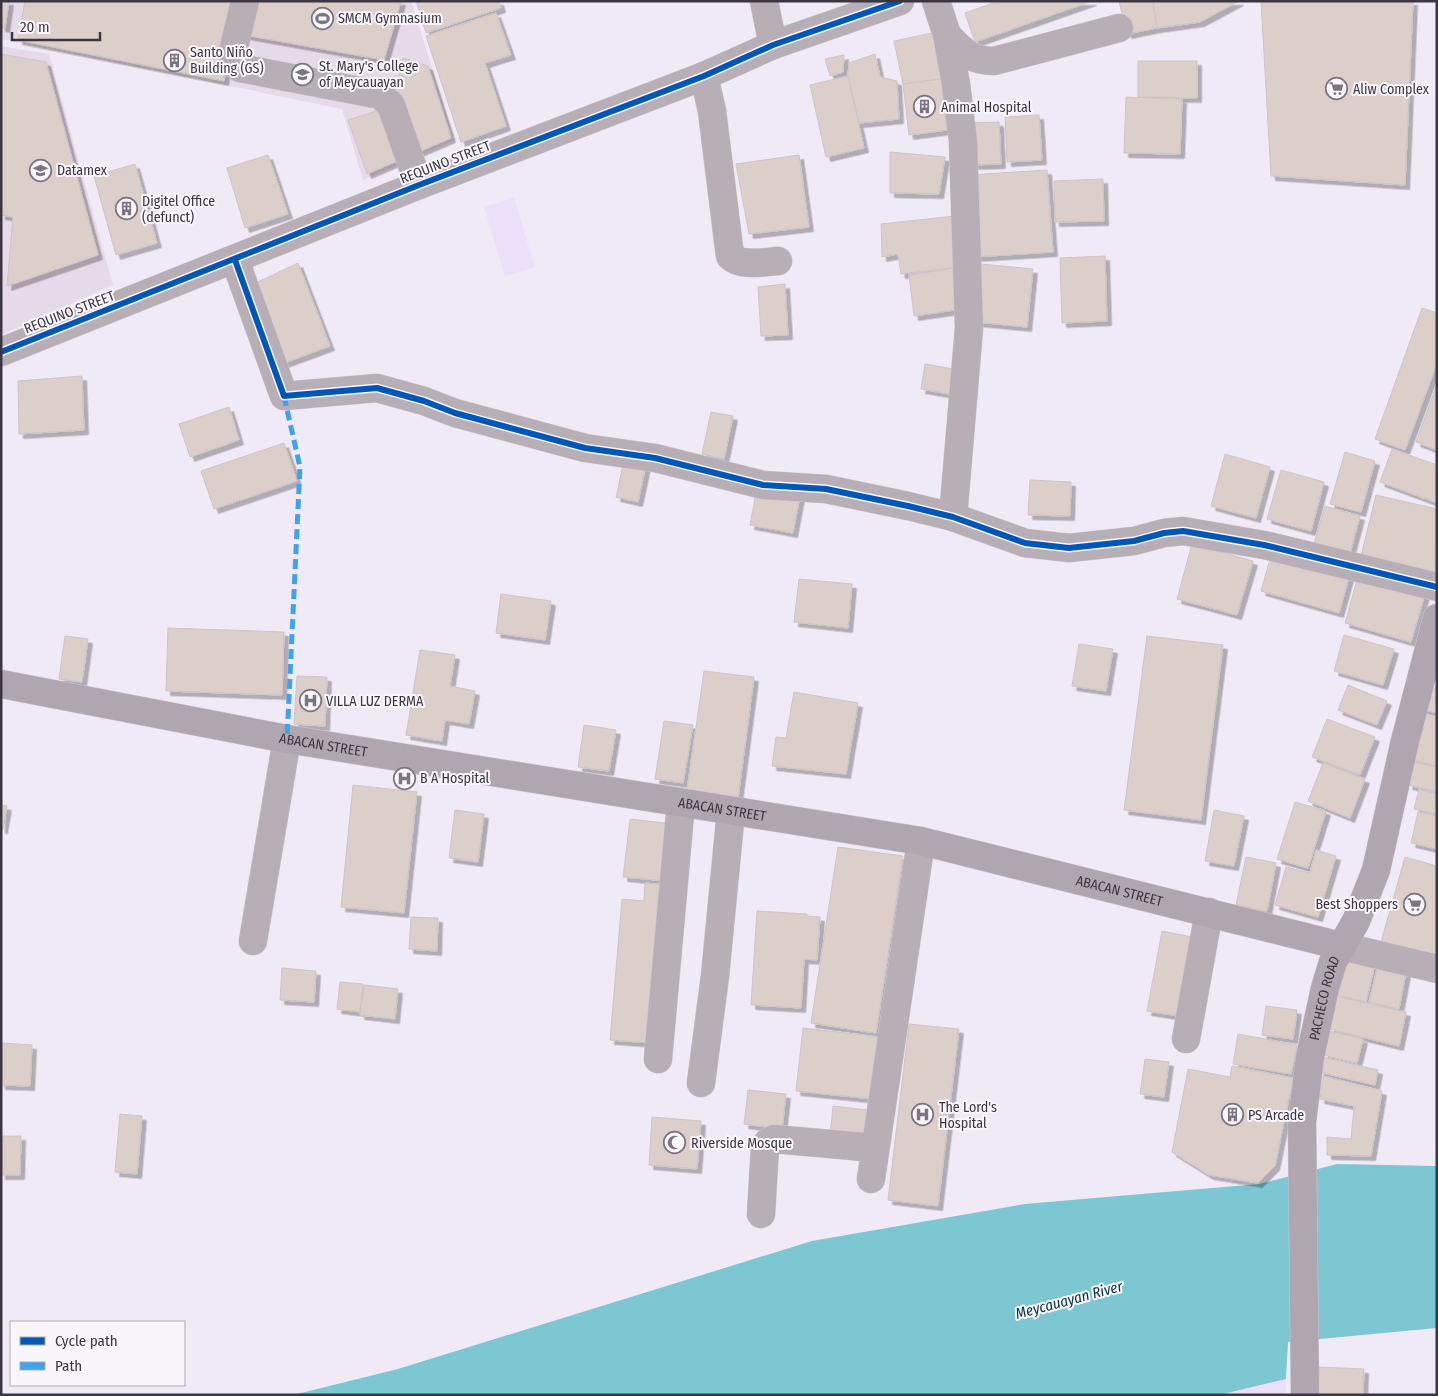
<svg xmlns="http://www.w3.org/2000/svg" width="1438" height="1396" font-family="'Fira Sans Condensed',sans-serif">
  <defs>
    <filter id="shadow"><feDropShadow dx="4.5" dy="4.5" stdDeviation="0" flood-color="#0004"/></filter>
  </defs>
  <rect width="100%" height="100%" fill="#f0eaf6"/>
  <g fill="#ecdff9">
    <path d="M514 198 535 267 505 276 484 207Z"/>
    <path d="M1286 1379V1395H1219Z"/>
  </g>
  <g fill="#e6dae8">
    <path d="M1 1H411L455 140 363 180 342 109 1 39Z"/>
    <path d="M1 46 49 54 113 285 1 335Z"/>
  </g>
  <path fill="#7cc7d1" d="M1337 1164 1437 1166V1328L1288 1342 1286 1379 1219 1395H293L398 1369 812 1241 1025 1204 1259 1184Z"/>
  <g fill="#dccec8" stroke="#ccc5c6" filter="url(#shadow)">
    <path d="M1 1H9L5 28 1 27Z"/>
    <path d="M25 1H237L224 81 18 40Z"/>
    <path d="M252 1H401L384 60 245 35Z"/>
    <path d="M416 1H499L501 8 426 33Z"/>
    <path d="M999 1H1092L975 42 965 13Z"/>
    <path d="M1119 1H1153L1157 28 1127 34Z"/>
    <path d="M1153 1H1239L1200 22 1157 28Z"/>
    <path d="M1261 1H1413L1405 185 1271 176Z"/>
    <path d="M496 13 511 55 485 63 506 126 461 142 426 36Z"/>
    <path d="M937 32 941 79 903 84 894 41Z"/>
    <path d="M1 54 46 62 98 255 7 286 13 217 1 215Z"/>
    <path d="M875 54 880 77 897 81 899 119 859 123 848 76 849 63Z"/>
    <path d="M844 55 843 72 830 76 825 59Z"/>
    <path d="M403 58 428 66 451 138 367 174 348 120 392 106Z"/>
    <path d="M1138 61H1197V98L1138 97Z"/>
    <path d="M848 76 864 148 826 157 810 85Z"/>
    <path d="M941 79 947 130 909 135 903 84Z"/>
    <path d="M1126 97 1182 99 1180 154 1124 153Z"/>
    <path d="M1039 115 1042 160 1007 162 1005 117Z"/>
    <path d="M999 122 1001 164 969 165 967 123Z"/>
    <path d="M890 152 945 157 939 194 890 193Z"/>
    <path d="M268 155 288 214 245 228 227 168Z"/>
    <path d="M799 155 809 227 749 234 736 164Z"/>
    <path d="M135 164 157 243 116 255 94 176Z"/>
    <path d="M1047 170 1053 252 974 257 969 175Z"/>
    <path d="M1103 179 1104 221 1055 222 1054 181Z"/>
    <path d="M955 216 961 267 901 274 898 254 882 257 881 224Z"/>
    <path d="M1105 256 1107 321 1062 323 1060 258Z"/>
    <path d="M298 263 330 346 281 364 249 286Z"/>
    <path d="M981 264 1033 269 1027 327 976 322Z"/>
    <path d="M961 267 955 310 914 316 909 275Z"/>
    <path d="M785 284 788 335 761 336 758 287Z"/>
    <path d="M1422 308 1437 313V363L1405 450 1375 439Z"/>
    <path d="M925 364 959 370 955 395 921 389Z"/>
    <path d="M82 376 84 430 19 434 18 381Z"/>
    <path d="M1437 384V450L1416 442Z"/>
    <path d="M229 407 239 440 190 457 179 424Z"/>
    <path d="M711 412 733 416 724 459 702 454Z"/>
    <path d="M284 443 297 481 214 509 201 471Z"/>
    <path d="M1392 449 1437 465V503L1380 482Z"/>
    <path d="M1345 452 1375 461 1361 512 1330 504Z"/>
    <path d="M1225 454 1270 467 1256 518 1211 506Z"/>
    <path d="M624 460 646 465 638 502 616 497Z"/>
    <path d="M1281 470 1324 482 1311 531 1267 519Z"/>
    <path d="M1030 480 1071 482 1070 516 1028 515Z"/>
    <path d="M757 488 800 496 793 533 750 525Z"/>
    <path d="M1376 495 1437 509 1435 577 1360 560Z"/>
    <path d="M1325 506 1360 516 1349 557 1313 547Z"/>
    <path d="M1192 544 1253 561 1237 615 1177 599Z"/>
    <path d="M1272 552 1350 573 1339 613 1261 591Z"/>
    <path d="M1358 576 1425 594 1411 642 1345 623Z"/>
    <path d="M799 579 852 584 848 628 794 622Z"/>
    <path d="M501 594 551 601 545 640 496 633Z"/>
    <path d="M168 628 284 632 282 695 166 691Z"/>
    <path d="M1344 635 1394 649 1383 685 1334 671Z"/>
    <path d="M65 636 88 639 82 682 59 679Z"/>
    <path d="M1147 636 1223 645 1201 820 1124 810Z"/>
    <path d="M1079 644 1113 649 1106 691 1072 686Z"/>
    <path d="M420 650 455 655 450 686 475 691 469 724 445 720 442 741 406 735Z"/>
    <path d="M704 671 754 677 738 798 687 791Z"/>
    <path d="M297 676 327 677 325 726 294 724Z"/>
    <path d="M1348 685 1387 701 1377 725 1338 710Z"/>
    <path d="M1428 687 1437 689V713L1422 709Z"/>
    <path d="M794 692 858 703 846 774 772 766 776 737 786 738Z"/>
    <path d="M1423 714 1437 718V766L1412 760Z"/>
    <path d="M1327 719 1375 737 1360 775 1312 757Z"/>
    <path d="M664 721 693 725 683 783 655 779Z"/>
    <path d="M584 725 616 730 609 771 578 767Z"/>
    <path d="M1414 762 1437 767V792L1408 785Z"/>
    <path d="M1323 763 1365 779 1350 818 1308 801Z"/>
    <path d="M353 785 417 792 404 913 341 907Z"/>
    <path d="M1419 789 1437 794V814L1414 809Z"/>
    <path d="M1295 802 1326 811 1308 868 1277 859Z"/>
    <path d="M1 805 7 806 3 829H1Z"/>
    <path d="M455 810 484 814 478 862 449 858Z"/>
    <path d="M1214 810 1244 816 1234 866 1205 861Z"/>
    <path d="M1418 812 1437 816V849L1411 843Z"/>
    <path d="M630 819 673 824 667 881 623 877Z"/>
    <path d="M838 847 903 856 876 1033 811 1023Z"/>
    <path d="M1316 850 1336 856 1318 917 1275 905 1286 867 1310 873Z"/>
    <path d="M1246 857 1276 863 1267 911 1236 905Z"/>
    <path d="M1405 857 1437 866V957L1381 942Z"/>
    <path d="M645 883 666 885 653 1043 610 1040 622 899 644 901Z"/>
    <path d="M757 911 807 914V916L820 917 817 960 804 959 801 1008 751 1005Z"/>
    <path d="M411 917 438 918 437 951 409 949Z"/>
    <path d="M1162 931 1192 937 1178 1016 1147 1011Z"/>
    <path d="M1346 954 1376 960 1366 1002 1337 995Z"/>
    <path d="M1379 961 1407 967 1399 1009 1369 1002Z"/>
    <path d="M282 968 316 971 314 1002 280 1000Z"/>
    <path d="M340 982 363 984 360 1012 337 1009Z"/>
    <path d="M364 985 398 989 395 1019 360 1015Z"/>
    <path d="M1336 996 1406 1012 1399 1046 1329 1029Z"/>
    <path d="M1266 1006 1297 1010 1293 1039 1262 1035Z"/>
    <path d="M909 1024 959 1029 938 1206 888 1200Z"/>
    <path d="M803 1028 880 1037 873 1099 796 1091Z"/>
    <path d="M1329 1031 1363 1039 1357 1063 1323 1055Z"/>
    <path d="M1238 1034 1297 1045 1291 1074 1233 1064Z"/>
    <path d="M1 1043 32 1045 30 1086 1 1085Z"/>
    <path d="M1322 1057 1378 1070 1375 1085 1319 1072Z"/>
    <path d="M1145 1059 1169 1062 1164 1097 1140 1094Z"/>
    <path d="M1232 1066 1293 1078 1275 1166 1258 1183 1209 1175 1172 1152 1188 1069 1230 1077Z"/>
    <path d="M1323 1076 1382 1091 1371 1156 1327 1155V1137L1351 1139 1354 1106 1320 1099Z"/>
    <path d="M748 1090 786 1094 782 1129 744 1124Z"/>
    <path d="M833 1106 868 1110 865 1140 830 1136Z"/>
    <path d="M120 1114 142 1116 137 1174 115 1172Z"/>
    <path d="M652 1117 701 1121 697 1169 649 1165Z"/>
    <path d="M1 1136H21L20 1175H1Z"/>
    <path d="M1319 1367 1364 1369 1363 1395H1318Z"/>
  </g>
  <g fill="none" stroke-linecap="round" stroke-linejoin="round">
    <defs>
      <g id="minor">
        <path d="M245 1 232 56 234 63 240 68 380 95 391 105 419 185"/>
        <path d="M764 1 773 45"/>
        <path d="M936 1 947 35 956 84 963 141 969 328 953 517"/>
        <path d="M947 35C963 51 970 61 994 61L1119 28"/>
        <path d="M704 76 712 111 730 256C741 267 763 262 778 261"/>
        <path d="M235 260 284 396 377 388 424 401 455 413 585 448 655 458 763 485 826 489 908 506 953 517 1025 543 1069 548 1134 541 1164 533 1183 531 1264 545 1437 587"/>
        <path d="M1 352 419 185 704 76 773 45 900 1"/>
        <path d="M253 941 287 739"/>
        <path d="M1341 946 1437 969"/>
        <path d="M1186 1039 1209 912"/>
        <path d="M658 1059 681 803"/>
        <path d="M701 1083 715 976 731 811"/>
        <path d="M871 1179 921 841"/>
        <path d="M761 1214 765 1147 768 1142 774 1139 875 1148"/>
      </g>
      <g id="major">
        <path id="s1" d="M1 684 287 739 921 841 1341 946"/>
        <path id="s2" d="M1305 1395 1302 1122 1310 1057 1325 988 1333 962 1356 921 1376 870 1405 741 1437 618"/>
      </g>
    </defs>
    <use href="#minor" stroke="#ccc7d1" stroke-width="29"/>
    <use href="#major" stroke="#ccc7d1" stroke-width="29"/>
    <use href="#minor" stroke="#b7aeb6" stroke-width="28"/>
    <use href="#major" stroke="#b0a6b0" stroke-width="28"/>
    <path stroke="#3fa3ec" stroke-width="5" stroke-dasharray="10 5" stroke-linecap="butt" d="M284 396 300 467 287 739"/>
    <defs>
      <g id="cycleway">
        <path d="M235 260 284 396 377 388 424 401 455 413 585 448 655 458 763 485 826 489 908 506 953 517 1025 543 1069 548 1134 541 1164 533 1183 531 1264 545 1437 587"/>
        <path d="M1 352 419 185 704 76 773 45 900 1"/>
      </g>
    </defs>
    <use href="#cycleway" stroke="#f8f5fb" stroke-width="9"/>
    <use href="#cycleway" stroke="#0057b8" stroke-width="6"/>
  </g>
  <defs>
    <symbol id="stadium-ring" viewBox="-11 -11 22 22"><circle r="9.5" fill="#f8f5fb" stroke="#7b7581" stroke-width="1.5"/><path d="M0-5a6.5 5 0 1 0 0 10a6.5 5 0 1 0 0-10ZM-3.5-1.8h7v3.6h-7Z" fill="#7b7581"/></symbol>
    <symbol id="building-ring" viewBox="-11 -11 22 22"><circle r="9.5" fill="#f8f5fb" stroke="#7b7581" stroke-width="1.5"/><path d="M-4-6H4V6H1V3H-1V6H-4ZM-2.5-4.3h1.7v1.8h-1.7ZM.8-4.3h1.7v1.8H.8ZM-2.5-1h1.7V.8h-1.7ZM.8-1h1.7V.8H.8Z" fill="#7b7581"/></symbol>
    <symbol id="university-ring" viewBox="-11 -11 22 22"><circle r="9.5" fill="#f8f5fb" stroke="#7b7581" stroke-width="1.5"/><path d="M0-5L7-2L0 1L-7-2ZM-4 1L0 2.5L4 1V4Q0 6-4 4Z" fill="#7b7581"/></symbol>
    <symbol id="supermarket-ring" viewBox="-11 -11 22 22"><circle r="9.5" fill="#f8f5fb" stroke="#7b7581" stroke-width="1.5"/><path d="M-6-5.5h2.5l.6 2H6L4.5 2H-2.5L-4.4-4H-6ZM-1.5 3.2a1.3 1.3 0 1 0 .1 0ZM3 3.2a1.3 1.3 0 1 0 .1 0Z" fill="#7b7581"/></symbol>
    <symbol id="hospital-ring" viewBox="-11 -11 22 22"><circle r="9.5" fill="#f8f5fb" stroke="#7b7581" stroke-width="1.5"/><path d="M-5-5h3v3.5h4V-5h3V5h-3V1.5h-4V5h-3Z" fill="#7b7581"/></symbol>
    <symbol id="mosque-ring" viewBox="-11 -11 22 22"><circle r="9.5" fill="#f8f5fb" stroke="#7b7581" stroke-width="1.5"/><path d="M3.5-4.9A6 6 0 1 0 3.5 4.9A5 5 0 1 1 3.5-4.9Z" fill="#7b7581"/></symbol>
  </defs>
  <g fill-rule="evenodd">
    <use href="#stadium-ring" x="310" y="6" width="25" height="25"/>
    <use href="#building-ring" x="162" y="48" width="25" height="25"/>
    <use href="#university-ring" x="290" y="62" width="25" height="25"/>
    <use href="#supermarket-ring" x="1324" y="76" width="25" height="25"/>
    <use href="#building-ring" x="912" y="94" width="25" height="25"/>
    <use href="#university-ring" x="28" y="158" width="25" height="25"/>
    <use href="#building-ring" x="114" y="196" width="25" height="25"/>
    <use href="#hospital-ring" x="298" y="688" width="25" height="25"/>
    <use href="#hospital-ring" x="392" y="766" width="25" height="25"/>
    <use href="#supermarket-ring" x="1402" y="892" width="25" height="25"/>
    <use href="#hospital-ring" x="910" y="1102" width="25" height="25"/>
    <use href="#building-ring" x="1220" y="1102" width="25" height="25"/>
    <use href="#mosque-ring" x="662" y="1130" width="25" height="25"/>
  </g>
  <g text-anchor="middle" stroke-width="4" stroke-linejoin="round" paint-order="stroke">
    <g font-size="14" fill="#3c3642" stroke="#f8f5fb" text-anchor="start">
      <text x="338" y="23">SMCM Gymnasium</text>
      <text x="190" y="57">Santo Niño<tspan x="190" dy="16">Building (GS)</tspan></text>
      <text x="319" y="71">St. Mary's College<tspan x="319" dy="16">of Meycauayan</tspan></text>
      <text x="1353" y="94">Aliw Complex</text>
      <text x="941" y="112">Animal Hospital</text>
      <text x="57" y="175">Datamex</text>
      <text x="142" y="206">Digitel Office<tspan x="142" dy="16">(defunct)</tspan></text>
      <text x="326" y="706">VILLA LUZ DERMA</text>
      <text x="420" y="783">B A Hospital</text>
      <text x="1398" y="909" text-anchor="end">Best Shoppers</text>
      <text x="939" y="1112">The Lord's<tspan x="939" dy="16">Hospital</tspan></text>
      <text x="1248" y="1120">PS Arcade</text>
      <text x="691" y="1148">Riverside Mosque</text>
    </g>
    <g font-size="14" fill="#3c3642" stroke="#f8f5fb">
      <text transform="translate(445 162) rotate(-21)" y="5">REQUINO STREET</text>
      <text transform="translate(69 312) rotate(-21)" y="5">REQUINO STREET</text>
      <text dy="5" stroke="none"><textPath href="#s1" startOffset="328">ABACAN STREET</textPath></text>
      <text dy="5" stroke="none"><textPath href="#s1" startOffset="732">ABACAN STREET</textPath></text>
      <text dy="5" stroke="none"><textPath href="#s1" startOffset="1138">ABACAN STREET</textPath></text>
      <text dy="5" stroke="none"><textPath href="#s2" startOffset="399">PACHECO ROAD</textPath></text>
    </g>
    <g font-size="15" font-style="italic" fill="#003438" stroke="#f8f5fb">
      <text transform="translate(1069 1300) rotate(-15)" y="5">Meycauayan River</text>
    </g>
  </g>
  <rect width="1438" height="1396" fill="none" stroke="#3c3642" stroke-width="5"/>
  <rect x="10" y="1321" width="175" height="65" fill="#f8f5fb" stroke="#ada9b1"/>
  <rect x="20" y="1337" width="25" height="8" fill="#0057b8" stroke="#ada9b1"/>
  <text x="55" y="1346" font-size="15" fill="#3c3642">Cycle path</text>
  <rect x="20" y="1362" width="25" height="8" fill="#3fa3ec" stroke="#ada9b1"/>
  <text x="55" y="1371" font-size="15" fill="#3c3642">Path</text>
  <path d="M12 32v8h88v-8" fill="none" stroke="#3c3642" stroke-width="2.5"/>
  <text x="20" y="32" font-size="15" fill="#3c3642" stroke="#f8f5fb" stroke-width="4" paint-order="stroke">20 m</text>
</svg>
